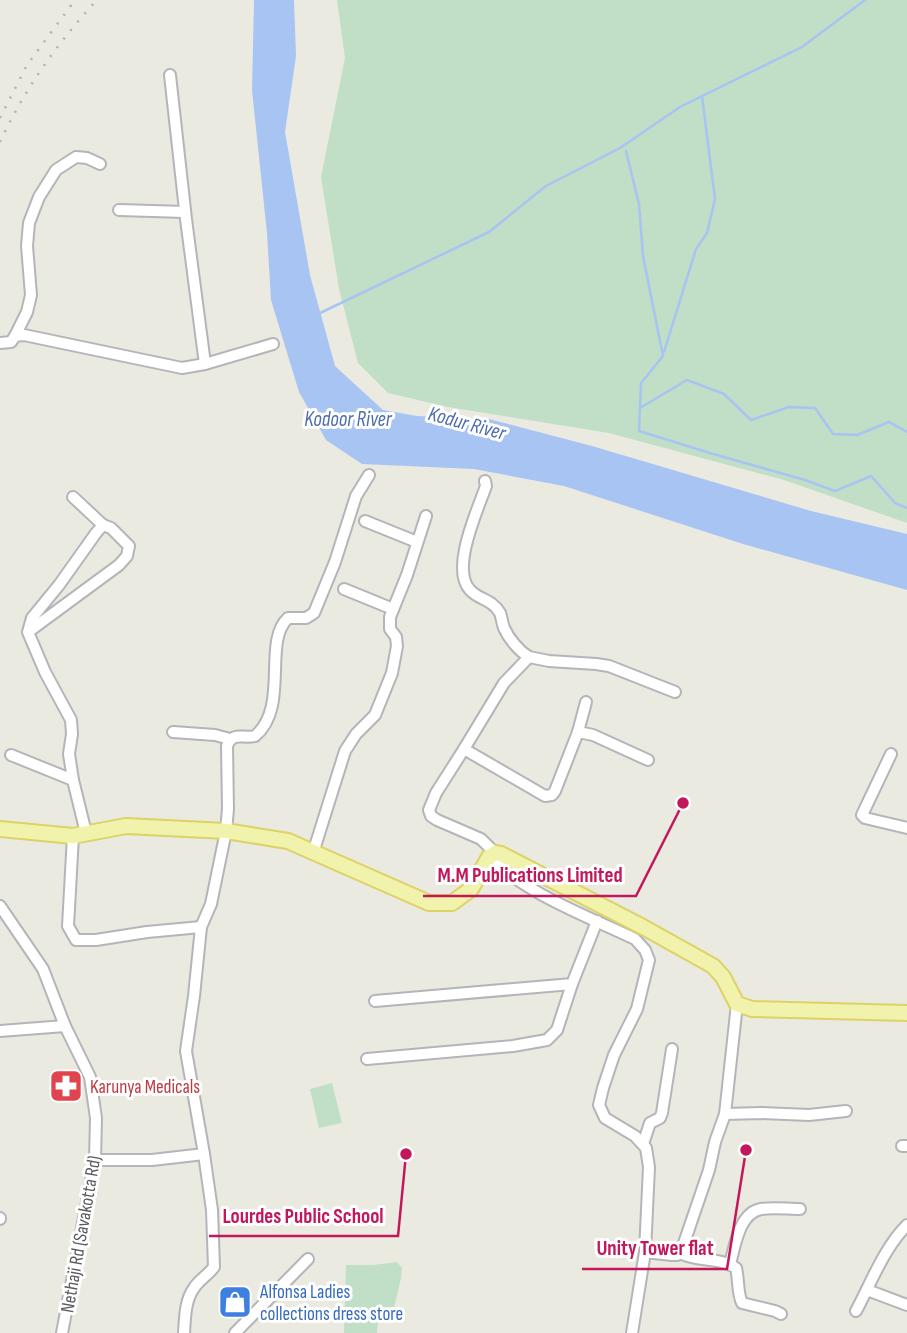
<svg xmlns="http://www.w3.org/2000/svg" width="907" height="1333" font-family="'Sofia Sans Condensed',sans-serif">
  <rect width="100%" height="100%" fill="#eaeae1"/>
  <g fill="#c0dfc6">
    <path d="M337 0H907V523L784 480 609 433 448 407 388 393 358 363 339 289 321 177 345 58Z"/>
    <path d="M332 1083 342 1123 319 1128 310 1089Z"/>
    <path d="M397 1262 402 1268 401 1278 393 1312 378 1316 377 1333H344L346 1265H373Z"/>
  </g>
  <path fill="#a8c4f3" d="M254 0H294L296 56 285 132 310 275 335 366 383 410 417 416 489 419 592 446 811 511 907 534V590L743 544 564 486 474 469 362 464 326 440 299 392 271 300 267 233 252 90Z"/>
  <g fill="none" stroke-linecap="round" stroke-linejoin="round">
    <g stroke="#a8c4f3" stroke-width="2.5">
      <path d="M626 151 639 204 643 256 663 356 641 383 639 431 710 453 805 480 835 491 871 476 895 503 907 508"/>
      <path d="M318 314 489 232 546 186 620 148 680 107 802 47 865 0"/>
      <path d="M664 352 696 249 707 233 715 199 702 96"/>
      <path d="M640 408 687 380 724 394 751 420 789 407 815 408 833 434 857 435 889 422 907 432"/>
    </g>
    <defs>
      <g id="minor">
        <path d="M170 75 186 219 205 364"/>
        <path d="M119 210 185 212"/>
        <path d="M15 336 27 312 31 295 27 246 29 223 39 197 56 170 76 157 87 158 100 164"/>
        <path d="M0 343 11 342 15 336 24 335 182 368 205 364 273 344"/>
        <path d="M485 481 486 486C478 509 450 569 470 590 479 600 492 599 500 613 502 618 502 623 504 628 509 639 519 651 529 657L504 683 464 749 436 793 429 810 431 816 437 820 481 839 495 853"/>
        <path d="M73 497 103 525"/>
        <path d="M365 521 417 542"/>
        <path d="M344 589 393 609"/>
        <path d="M28 632 119 565 127 556 129 546 111 528 103 525 96 533 59 585 32 618 28 632 45 672 71 720 72 734 69 754 73 780 86 833"/>
        <path d="M529 657 549 661 596 664 609 666 675 692"/>
        <path d="M173 732 215 735 230 739"/>
        <path d="M578 732 586 702"/>
        <path d="M464 749 545 796 552 795 555 791 578 732 593 735 648 760"/>
        <path d="M891 754 862 815 865 818 907 828"/>
        <path d="M11 755 73 780"/>
        <path d="M73 836 68 926 76 940H96L147 932 201 927"/>
        <path d="M313 853 345 751 356 734 375 715 392 673 397 646 396 637 390 629V617L407 575 426 516"/>
        <path d="M489 857C527 894 587 916 635 939L645 950 649 960 637 1009 614 1055 603 1088 599 1105 605 1118 635 1136 646 1148 649 1167 645 1252 632 1333"/>
        <path d="M0 906 43 969 65 1026 90 1077 96 1118 95 1160 62 1333"/>
        <path d="M375 1001 572 984 597 921"/>
        <path d="M0 1031 65 1026"/>
        <path d="M367 1059 513 1046 547 1040 557 1030 572 984"/>
        <path d="M725 1114 761 1113 809 1115 846 1111"/>
        <path d="M643 1144 650 1123 660 1118 662 1113 672 1049"/>
        <path d="M902 1146H907"/>
        <path d="M95 1160H152L204 1154 186 1051 194 996 201 927 211 904 226 831 228 809 227 746C233 731 242 739 255 736 290 707 262 642 288 618H306L314 613 335 562 356 496 369 475"/>
        <path d="M0 1219V1218"/>
        <path d="M645 1252 672 1255H677L682 1249 709 1170 715 1142 725 1114 737 1004"/>
        <path d="M680 1253C697 1262 720 1257 736 1268 739 1280 737 1292 742 1303L775 1311 781 1314"/>
        <path d="M730 1264C735 1246 739 1213 761 1209 774 1207 788 1209 800 1209"/>
        <path d="M867 1290 907 1305"/>
        <path d="M856 1311C871 1283 884 1248 907 1225"/>
        <path d="M184 1333C185 1318 185 1300 194 1288 199 1280 208 1275 214 1267L212 1210 204 1154"/>
        <path d="M235 1333 308 1259"/>
      </g>
      <path id="major" d="M0 829 73 836 126 826 226 831 288 841 429 903H452L471 889 489 857 495 853 501 854 643 927 713 966 723 977 737 1004 752 1009 907 1013"/>
    </defs>
    <use href="#minor" stroke="#b3b5b9" stroke-width="14"/>
    <use href="#major" stroke="#ddd266" stroke-width="18"/>
    <use href="#minor" stroke="#fff" stroke-width="10"/>
    <use href="#major" stroke="#f1f3ac" stroke-width="14"/>
    <g stroke="#b1b2b2" stroke-width="2.5" stroke-dasharray="2 9" stroke-linecap="butt">
      <path d="M0 118 27 65 75 0"/>
      <path d="M0 142C24 90 58 42 97 0"/>
    </g>
  </g>
  <defs>
    <symbol id="pharmacy-square" viewBox="-11 -11 22 22"><rect x="-9" y="-9" width="18" height="18" rx="4" fill="#e0444e" stroke="#fff"/><path d="M-2-6h4v4h4v4h-4v4h-4v-4h-4v-4h4Z" fill="#fff"/></symbol>
    <symbol id="shop-square" viewBox="-11 -11 22 22"><rect x="-9" y="-9" width="18" height="18" rx="4" fill="#3f7fe0" stroke="#fff"/><path d="M-5-2.5h2.3a2.7 3.5 0 0 1 5.4 0H5L5.5 6h-11ZM-1.5-2.5h3a1.5 2.3 0 0 0-3 0Z" fill="#fff"/></symbol>
  </defs>
  <g fill-rule="evenodd">
    <use href="#pharmacy-square" x="47" y="1067" width="38" height="38"/>
    <use href="#shop-square" x="216" y="1283" width="38" height="38"/>
  </g>
  <g text-anchor="middle" stroke-width="6" stroke-linejoin="round" paint-order="stroke">
    <g font-size="19" fill="#be3a42" stroke="#fff" text-anchor="start">
      <text x="90" y="1093">Karunya Medicals</text>
    </g>
    <g font-size="19" fill="#595b5f" stroke="#fff">
      <text transform="translate(80 1234) rotate(-80)" y="7">Nethaji Rd (Savakotta Rd)</text>
    </g>
    <g font-size="19" fill="#366cbe" stroke="#fff" text-anchor="start">
      <text x="260" y="1298">Alfonsa Ladies<tspan x="260" dy="22">collections dress store</tspan></text>
    </g>
    <g font-size="21" font-style="italic" fill="#4f6db1" stroke="#fff">
      <text x="348" y="426">Kodoor River</text>
      <text transform="translate(467 423) rotate(15)" y="7">Kodur River</text>
    </g>
  </g>
  <path fill="none" stroke="#c2185b" stroke-width="2.5" d="M683 803L636 896H423M406 1154L398 1236H209M746 1150L727 1269H582"/>
  <g fill="#c2185b" stroke="#fff" stroke-width="2.5">
    <circle cx="683" cy="803" r="7"/>
    <circle cx="406" cy="1154" r="7"/>
    <circle cx="746" cy="1150" r="7"/>
  </g>
  <g font-size="21" text-anchor="middle" font-weight="bold" fill="#c2185b" stroke="#fff" stroke-width="6" stroke-linejoin="round" paint-order="stroke">
    <text x="530" y="882">M.M Publications Limited</text>
    <text x="303" y="1223">Lourdes Public School</text>
    <text x="655" y="1255">Unity Tower flat</text>
  </g>
</svg>
